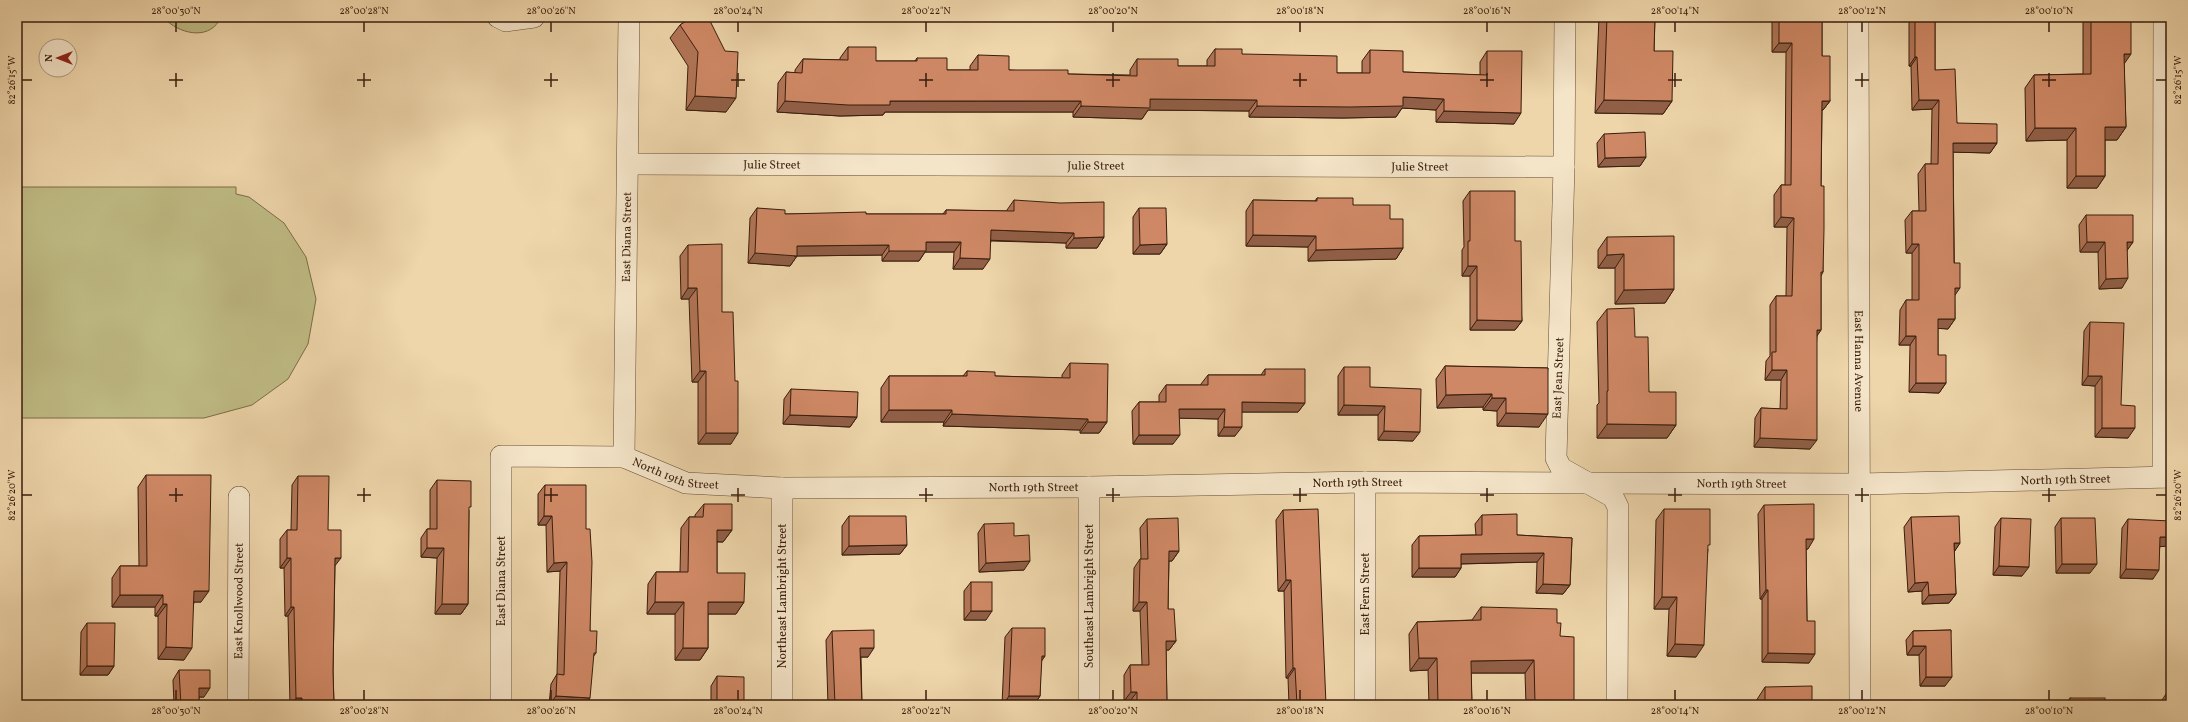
<svg xmlns="http://www.w3.org/2000/svg" width="2188" height="722" font-family="Vollkorn,serif">
  <rect width="100%" height="100%" fill="#eed5aa"/>
  <filter id="stains"><feTurbulence type="fractalNoise" baseFrequency=".005" numOctaves="4"/><feColorMatrix values="0 0 0 0 .2 0 0 0 0 .09 0 0 0 0 .02 0 0 0 .5 -.17"/></filter>
  <radialGradient id="worn" r=".72"><stop offset=".6" stop-color="#630" stop-opacity="0"/><stop offset="1" stop-color="#630" stop-opacity=".3"/></radialGradient>
  <g fill="#bfbb84" stroke="#7c6c48">
    <path d="M167 17H221C211 40 183 35 167 21Z"/>
    <path d="M17 187H236V194L249 197 284 223 306 257 316 299 308 344 288 379 252 405 204 418H17Z"/>
  </g>
  <g fill="none" stroke-linecap="round" stroke-linejoin="round">
    <defs>
      <g id="minor">
        <path d="M498 17 506 21 534 17"/>
        <path d="M1565 17 1564 167 1556 458 1561 468 1613 497 1618 507 1617 705"/>
        <path id="s1" d="M1858 17 1860 705"/>
        <path id="s2" d="M628 164 1564 167"/>
        <path id="s3" d="M624 457 629 17"/>
        <path d="M2163 477 2164 17"/>
        <path d="M1089 487V705"/>
        <path id="s4" d="M238 705 239 497"/>
        <path id="s5" d="M501 705V456L624 457 686 483 782 488 1089 487 1365 482 1860 484 2171 477"/>
        <path d="M782 705V488"/>
        <path d="M1365 705V482"/>
      </g>
    </defs>
    <use href="#minor" stroke="#664b34" stroke-width="22"/>
    <use href="#minor" stroke="#f4e4c8" stroke-width="21"/>
  </g>
  <g fill="#b27557" stroke="#381d0c">
    <path d="M692 17 726 112 686 110 688 66 670 38 680 25Z"/>
    <path d="M1599 17H1655L1654 51 1672 101 1663 114 1595 113Z"/>
    <path d="M1772 17H1822V56L1830 101 1823 110H1822L1821 186 1823 272 1821 276V330L1817 335 1810 449 1754 447 1755 418 1761 408 1780 409 1781 380H1765L1766 361 1770 356V305L1776 296H1786L1787 227H1774V195L1781 185H1785L1786 52H1772Z"/>
    <path d="M1906 17H1956L1954 20H1935V70L1957 123 1997 143 1990 153 1953 152 1955 319 1948 329 1938 328V355L1946 383 1939 393 1909 392 1910 345H1899L1900 310 1906 300H1912V253H1906L1905 220 1912 211H1919L1918 174 1925 164H1931L1932 109 1912 110 1911 66H1909V19H1906Z"/>
    <path d="M2062 17H2131L2124 64 2126 127 2117 140H2105V176L2097 188H2067V140L2026 141 2025 88 2034 75 2083 74V21H2062Z"/>
    <path d="M848 47 876 61H915L917 58 947 70H970V66L978 55 1009 70 1068 74 1130 75V70L1137 59 1178 66H1207V60L1215 49 1337 73H1362V61L1370 50 1403 72 1480 75V62L1487 51 1514 124 1436 122V110L1402 108 1396 117 1343 118 1249 117V111L1148 110 1142 119 1073 117V112H885L883 115 840 116 777 112 778 83 786 72 795 73V70L803 59 840 60V58Z"/>
    <path d="M1604 134 1646 157 1640 166 1598 167 1597 143Z"/>
    <path d="M1470 191 1515 241 1522 321 1515 330H1470V276H1462V250L1464 247 1463 201Z"/>
    <path d="M1317 198 1353 205 1390 219 1403 248 1396 259 1308 261V247L1246 246V211L1253 200 1315 201Z"/>
    <path d="M1014 200 1104 237 1097 248H1066V243L991 241 983 269H953L954 252H925L919 261H882V255L797 256 790 266 748 263 750 218 757 208 785 214H943L946 210 1007 211V210Z"/>
    <path d="M1139 208 1167 244 1160 254H1133V217Z"/>
    <path d="M2086 215 2133 242 2127 250 2122 288 2099 289 2098 252H2080L2079 225Z"/>
    <path d="M1607 237 1674 289 1665 303 1615 304V268H1598V250Z"/>
    <path d="M688 245 722 312 731 444H698V382H692L689 299H681L680 256Z"/>
    <path d="M1607 309 1635 337 1649 392 1676 425 1667 438H1597V405L1599 403 1597 322Z"/>
    <path d="M2090 322 2121 405 2128 438 2095 437V386L2082 385 2084 331Z"/>
    <path d="M1070 363 1107 422 1099 433H1080V430L943 426 944 422H881V388L889 376H963L967 371 995 376 1062 378V375Z"/>
    <path d="M1445 366 1548 368 1539 427 1497 426V411L1483 410V407L1437 408 1436 379Z"/>
    <path d="M1344 367 1370 387 1413 441 1378 440V415H1338V376Z"/>
    <path d="M1265 369 1305 403 1298 412H1242L1235 436H1218V419L1179 418 1173 444H1133L1132 411 1139 402H1159V395L1166 385H1201V384L1208 375H1261Z"/>
    <path d="M791 389 857 417 850 427 783 424 784 399Z"/>
    <path d="M146 475 201 602H194L184 660 158 659V616H155V607H112V578L120 566H139L138 487Z"/>
    <path d="M298 476 328 530 335 566 333 671 334 705H290L288 616H285L284 568H280V539L287 530H291L292 485Z"/>
    <path d="M437 480 469 510 468 604 461 614H435L437 558 421 557V538L427 529H430V490Z"/>
    <path d="M545 485 586 529 590 631 596 653 593 657 586 705H549L551 684 557 674 560 571 547 572 546 525H538V494Z"/>
    <path d="M704 504 732 530 723 542H717V573L744 602 736 614H708V648L700 660H675V614H647L648 584 656 572H680L681 528 689 517H695V515Z"/>
    <path d="M1764 505 1808 549H1806L1807 621 1809 663 1762 662V599H1760L1758 514Z"/>
    <path d="M1664 509 1708 549 1696 657 1667 656 1669 609H1654L1656 520Z"/>
    <path d="M1283 510 1326 705H1289L1288 678H1286L1284 591H1278L1276 520Z"/>
    <path d="M1482 515 1517 535 1572 538 1570 585 1563 594 1536 593 1537 562 1461 564V568L1455 577H1412V545L1419 536 1476 535 1475 524Z"/>
    <path d="M849 516 907 545 900 554 842 555V526Z"/>
    <path d="M1911 517 1960 543 1954 552 1956 594 1949 603 1922 604V591L1908 592 1904 527Z"/>
    <path d="M2001 518 2022 576 1993 575 1995 527Z"/>
    <path d="M2061 518 2090 573H2056L2055 527Z"/>
    <path d="M1147 519 1179 551 1172 561H1169L1168 609 1176 641 1169 650H1166L1167 705H1130V701H1124V675L1130 665H1142L1140 611H1133L1134 568 1140 559H1141L1140 528Z"/>
    <path d="M2128 519 2160 546 2153 579 2120 578 2122 528Z"/>
    <path d="M984 524 1014 536 1024 570 979 572 978 533Z"/>
    <path d="M971 582 986 620H964V591Z"/>
    <path d="M1481 607 1557 623 1574 704 1573 705H1526L1525 673H1471L1472 705H1429L1428 670 1410 671 1409 634 1417 622 1472 620Z"/>
    <path d="M87 623 114 666 108 675H80L81 632Z"/>
    <path d="M1012 628 1045 656 1041 661 1040 696 1034 705H1002L1005 637Z"/>
    <path d="M1951 630 1945 686H1920L1919 655H1907L1906 640 1913 631Z"/>
    <path d="M832 631 868 657H861L862 705H828L826 640Z"/>
    <path d="M179 670 204 697H199V705H174L173 680Z"/>
    <path d="M717 676 744 703 742 705H711V686Z"/>
    <path d="M1765 687 1812 705H1748L1749 703H1756V701Z"/>
    <path d="M2170 688 2171 705H2162V700Z"/>
    <path d="M2070 698 2105 705H2065Z"/>
  </g>
  <g fill="#915f47" stroke="#381d0c">
    <path d="M1908 17H1910L1909 19H1906Z"/>
    <path d="M1931 17H1956L1954 20 1929 19Z"/>
    <path d="M2065 17H2085L2083 21H2062Z"/>
    <path d="M1779 43H1792L1786 52H1772Z"/>
    <path d="M2124 54H2131L2122 67Z"/>
    <path d="M1915 57H1917L1911 66H1909Z"/>
    <path d="M695 96 736 98 726 112 686 110Z"/>
    <path d="M1403 97 1444 99 1436 110 1402 108 1396 117 1343 118 1249 117 1257 106Z"/>
    <path d="M1150 99 1257 100 1249 111 1148 110 1142 119 1073 117 1081 106Z"/>
    <path d="M1604 100 1672 101 1663 114 1595 113Z"/>
    <path d="M1919 100H1939L1932 109 1912 110Z"/>
    <path d="M785 101H1081L1073 112H885L883 115 840 116 777 112Z"/>
    <path d="M1822 101H1830L1823 110H1815Z"/>
    <path d="M1444 111 1521 113 1514 124 1436 122Z"/>
    <path d="M2105 127H2126L2117 140H2096Z"/>
    <path d="M2035 128H2076L2067 140 2026 141Z"/>
    <path d="M1953 143H1997L1990 153 1947 152Z"/>
    <path d="M1646 157 1640 166 1598 167 1605 158Z"/>
    <path d="M2076 176H2105L2097 188H2067Z"/>
    <path d="M1781 217 1794 218 1787 227H1774Z"/>
    <path d="M991 230 1074 233 1066 243 984 240Z"/>
    <path d="M1253 235 1316 236 1308 247 1246 246Z"/>
    <path d="M1104 237 1097 248H1066L1074 238Z"/>
    <path d="M926 242H961L954 252H925L919 261H882L889 251Z"/>
    <path d="M2087 242H2105L2098 252H2080Z"/>
    <path d="M2127 242H2133L2126 252Z"/>
    <path d="M1167 244 1160 254H1133L1140 245Z"/>
    <path d="M1912 244H1919L1912 253H1906Z"/>
    <path d="M889 245 882 255 794 256H797L790 266 748 263 755 253 797 246Z"/>
    <path d="M1403 248 1396 259 1308 261 1316 250Z"/>
    <path d="M1624 254 1615 268H1598L1607 255Z"/>
    <path d="M960 258 990 259 983 269H953Z"/>
    <path d="M1468 266H1477L1470 276H1462Z"/>
    <path d="M2128 278 2122 288 2099 289 2106 279Z"/>
    <path d="M688 288H697L689 299H681Z"/>
    <path d="M1955 288H1960L1953 298Z"/>
    <path d="M1674 289 1665 303 1615 304 1624 290Z"/>
    <path d="M1938 319H1955L1948 329 1932 328Z"/>
    <path d="M1477 320 1522 321 1515 330H1470Z"/>
    <path d="M1817 330H1821L1815 339Z"/>
    <path d="M1906 336H1916L1910 345H1899Z"/>
    <path d="M1772 370H1787L1781 380H1765Z"/>
    <path d="M700 371H706L698 382H692Z"/>
    <path d="M2088 376H2102L2095 386 2082 385Z"/>
    <path d="M1916 383H1946L1939 393 1909 392Z"/>
    <path d="M1492 394 1483 407 1437 408 1446 395Z"/>
    <path d="M1492 398H1506L1497 411 1483 410Z"/>
    <path d="M1242 402 1305 403 1298 412H1235Z"/>
    <path d="M1344 405 1385 406 1378 415H1338Z"/>
    <path d="M1179 409H1225L1218 419 1173 418Z"/>
    <path d="M889 410H952L944 422H881Z"/>
    <path d="M1506 413 1548 414 1539 427 1497 426Z"/>
    <path d="M952 414 1088 419 1080 430 943 426Z"/>
    <path d="M790 415 857 417 850 427 783 424Z"/>
    <path d="M1088 422H1107L1099 433H1080Z"/>
    <path d="M1607 424 1676 425 1667 438H1597Z"/>
    <path d="M1224 427H1242L1235 436H1218Z"/>
    <path d="M2102 428H2135L2128 438 2095 437Z"/>
    <path d="M1384 431 1420 432 1413 441 1378 440Z"/>
    <path d="M706 433H738L731 444H698Z"/>
    <path d="M1139 435H1180L1173 444H1133Z"/>
    <path d="M1760 438 1817 440 1810 449 1754 447Z"/>
    <path d="M544 516H552L546 525H538Z"/>
    <path d="M717 530H732L723 542 709 541Z"/>
    <path d="M2160 537H2171V546L2154 547Z"/>
    <path d="M1806 539H1814L1808 549H1799Z"/>
    <path d="M1954 543H1960L1954 552Z"/>
    <path d="M907 545 900 554 842 555 849 546Z"/>
    <path d="M427 548H444L437 558 421 557Z"/>
    <path d="M1169 551H1179L1172 561H1163Z"/>
    <path d="M1544 553 1537 562 1454 564 1461 554Z"/>
    <path d="M287 558H291L284 568H280Z"/>
    <path d="M335 558H341L334 567Z"/>
    <path d="M1030 561 1024 570 979 572 986 563Z"/>
    <path d="M567 562 560 571 547 572 554 563Z"/>
    <path d="M2062 564H2097L2090 573H2056Z"/>
    <path d="M1999 566 2029 567 2022 576 1993 575Z"/>
    <path d="M1419 568H1461L1455 577H1412Z"/>
    <path d="M2126 569 2159 570 2153 579 2120 578Z"/>
    <path d="M1286 580H1291L1284 591H1278Z"/>
    <path d="M1928 582 1922 591 1908 592 1915 583Z"/>
    <path d="M1543 584 1570 585 1563 594 1536 593Z"/>
    <path d="M1766 590H1768L1762 599H1760Z"/>
    <path d="M194 591H209L201 602H186Z"/>
    <path d="M1956 594 1949 603 1922 604 1929 595Z"/>
    <path d="M120 595H163L155 607H112Z"/>
    <path d="M1662 597H1677L1669 609H1654Z"/>
    <path d="M655 602H684L675 614H647Z"/>
    <path d="M708 602H744L736 614H700Z"/>
    <path d="M1139 602H1147L1140 611H1133Z"/>
    <path d="M163 604H167L158 616H155Z"/>
    <path d="M442 604H468L461 614H435Z"/>
    <path d="M291 607H294L288 616H285Z"/>
    <path d="M971 611H992L986 620H964Z"/>
    <path d="M1166 641H1176L1169 650H1159Z"/>
    <path d="M1675 644 1704 645 1696 657 1667 656Z"/>
    <path d="M1913 646H1926L1919 655H1907Z"/>
    <path d="M166 647 192 648 184 660 158 659Z"/>
    <path d="M683 648H708L700 660H675Z"/>
    <path d="M860 648H874L868 657H854Z"/>
    <path d="M1768 653 1815 654 1809 663 1762 662Z"/>
    <path d="M1042 656H1045L1039 665Z"/>
    <path d="M1419 658H1437L1428 670 1410 671Z"/>
    <path d="M1534 660 1525 673H1462L1471 661Z"/>
    <path d="M87 666H114L108 675H80Z"/>
    <path d="M1293 668H1295L1288 678H1286Z"/>
    <path d="M1926 677H1952L1945 686H1920Z"/>
    <path d="M199 688H210L204 697H192Z"/>
    <path d="M1131 692H1137L1130 701H1124Z"/>
    <path d="M556 696 590 698 586 705H549Z"/>
    <path d="M1009 696H1040L1034 705H1003Z"/>
    <path d="M296 698H302L298 705H292Z"/>
    <path d="M717 702 744 703 742 705H715Z"/>
    <path d="M1535 704H1574L1573 705H1535Z"/>
  </g>
  <g fill="#cf8865" stroke="#381d0c">
    <path d="M692 17H708L725 51 738 52 736 98 695 96 698 52 680 25Z"/>
    <path d="M1607 17H1655L1654 51H1673L1672 101 1604 100Z"/>
    <path d="M1779 17H1822V56H1830V101H1822L1821 186H1824V229L1823 272H1821V330H1817V440L1760 438 1761 408 1787 409V370H1772V352H1776V296H1792L1794 218 1781 217V185H1791L1792 43H1779Z"/>
    <path d="M1915 17H1935V70L1955 69 1957 123 1997 124V143H1953L1954 263H1960V288H1955V319H1938V355H1946V383H1916V336H1906V300H1919V244H1912V211H1926L1925 164H1938L1939 100H1919L1917 57H1915Z"/>
    <path d="M2091 17H2131V54H2124L2126 127H2105V176H2076V128H2035L2034 75 2091 74Z"/>
    <path d="M848 47H876V61H917V58H947V70H978V55L1009 56V70H1068V74L1137 76V59H1178V66H1215V49H1242V54L1337 56V73H1370V50L1403 51V72L1487 75V51H1522L1521 113 1444 111V99L1403 97V106L1350 107 1257 106V100L1150 99V108L1081 106V101H890V105H848L785 101 786 72 802 73 803 59 848 60Z"/>
    <path d="M1645 132 1646 157 1605 158 1604 134Z"/>
    <path d="M1470 191H1515V241H1521L1522 321 1477 320V266H1468V241H1470Z"/>
    <path d="M1317 198H1353V205H1390V219H1403V248L1316 250V236L1253 235V200L1317 201Z"/>
    <path d="M1014 200 1060 203 1104 202V237L1074 238V233L991 230 990 259 960 258 961 242H926V251H889V245L797 246V256L755 253 757 208 785 210V214L866 212V214H946V210L1014 211Z"/>
    <path d="M1139 208H1166L1167 244 1140 245Z"/>
    <path d="M2086 215H2133V242H2127L2128 278 2106 279 2105 242H2087Z"/>
    <path d="M1674 236V289L1624 290V254L1607 255V237Z"/>
    <path d="M722 244V312H733L735 381H738V433H706V371H700L697 288H688V245Z"/>
    <path d="M1634 308 1635 337H1648L1649 392H1676V425L1607 424V391H1608L1607 309Z"/>
    <path d="M2090 322 2124 323 2121 405 2135 406V428H2102V376H2088Z"/>
    <path d="M1070 363 1108 364 1107 422H1088V419L952 414V410H889V376H967V371L995 372V376L1070 378Z"/>
    <path d="M1445 366 1548 368V414L1506 413V398H1492V394L1446 395Z"/>
    <path d="M1344 367H1370V387L1421 389 1420 432 1384 431 1385 406 1344 405Z"/>
    <path d="M1265 369H1305V403L1242 402V427H1224L1225 409H1179L1180 435H1139V402H1166V385H1208V375H1265Z"/>
    <path d="M791 389 858 392 857 417 790 415Z"/>
    <path d="M146 475H211L209 591H194L192 648 166 647 167 604H163V595H120V566H147Z"/>
    <path d="M298 476H329L328 530H341V558H335L333 671 334 705H302V698H296L294 607H291V558H287V530H297Z"/>
    <path d="M437 480 471 481V507H469L468 604H442L444 548H427V529H437Z"/>
    <path d="M545 485H586V529H590L592 562 590 631H597L596 653H594L590 698 556 696 557 674 564 675 567 562 554 563 552 516H544Z"/>
    <path d="M704 504H732V530H717V573H745L744 602H708V648H683L684 602H655L656 572H688L689 517H703Z"/>
    <path d="M1814 504V539H1806L1807 621H1815V654L1768 653V590H1766L1764 505Z"/>
    <path d="M1318 509 1326 705H1297L1295 668H1293L1291 580H1286L1283 510Z"/>
    <path d="M1664 509H1710V545H1708L1704 645 1675 644 1677 597H1662Z"/>
    <path d="M1517 514V535L1572 538 1570 585 1543 584 1544 553 1461 554V568H1419V536L1482 535V515Z"/>
    <path d="M849 516H906L907 545 849 546Z"/>
    <path d="M1959 516 1960 543H1954L1956 594 1929 595 1928 582 1915 583 1911 517Z"/>
    <path d="M1178 518 1179 551H1169L1168 609H1174L1176 641H1166L1167 705H1137V692H1131L1130 665H1149L1147 602H1139L1140 559H1148L1147 519Z"/>
    <path d="M2001 518 2031 519 2029 567 1999 566Z"/>
    <path d="M2061 518H2095L2097 564H2062Z"/>
    <path d="M2128 519 2171 521V537H2160L2159 570 2126 569Z"/>
    <path d="M1014 523V536L1029 535 1030 561 986 563 984 524Z"/>
    <rect x="971" y="582" width="21" height="29"/>
    <path d="M1481 607 1557 609V623H1561L1560 636 1574 637V704H1535L1534 660 1471 661 1472 705H1438L1437 658H1419L1417 622 1481 620Z"/>
    <path d="M87 623H115L114 666H87Z"/>
    <path d="M1012 628H1045V656H1042L1040 696H1009Z"/>
    <path d="M874 630V648H860L862 705H835L832 631Z"/>
    <path d="M1951 630 1952 677H1926V646H1913V631Z"/>
    <path d="M179 670H210V688H199V705H181Z"/>
    <path d="M717 676 744 677V703L717 702Z"/>
    <path d="M1812 686V705H1749V703H1765V687Z"/>
    <rect x="2170" y="688" width="1" height="17"/>
    <rect x="2070" y="698" width="35" height="7"/>
  </g>
  <path fill="none" stroke="#381d0c" stroke-width="1.5" d="M176 22V32M364 22V32M551 22V32M738 22V32M926 22V32M1113 22V32M1300 22V32M1487 22V32M1675 22V32M1862 22V32M2049 22V32M176 73V87M364 73V87M551 73V87M738 73V87M926 73V87M1113 73V87M1300 73V87M1487 73V87M1675 73V87M1862 73V87M2049 73V87M22 80H32M169 80H183M357 80H371M544 80H558M731 80H745M919 80H933M1106 80H1120M1293 80H1307M1480 80H1494M1668 80H1682M1855 80H1869M2042 80H2056M2156 80H2166M176 488V502M364 488V502M551 488V502M738 488V502M926 488V502M1113 488V502M1300 488V502M1487 488V502M1675 488V502M1862 488V502M2049 488V502M22 495H32M169 495H183M357 495H371M544 495H558M731 495H745M919 495H933M1106 495H1120M1293 495H1307M1480 495H1494M1668 495H1682M1855 495H1869M2042 495H2056M2156 495H2166M176 690V700M364 690V700M551 690V700M738 690V700M926 690V700M1113 690V700M1300 690V700M1487 690V700M1675 690V700M1862 690V700M2049 690V700"/>
  <g text-anchor="middle" stroke-width="3.5" stroke-linejoin="round" paint-order="stroke">
    <g font-size="12" fill="#381d0c" stroke="#f4e4c8">
      <text dy="4" stroke="none"><textPath href="#s2" startOffset="144">Julie Street</textPath></text>
      <text dy="4" stroke="none"><textPath href="#s2" startOffset="468">Julie Street</textPath></text>
      <text dy="4" stroke="none"><textPath href="#s2" startOffset="792">Julie Street</textPath></text>
      <text dy="4" stroke="none"><textPath href="#s3" startOffset="220">East Diana Street</textPath></text>
      <text dy="4" stroke="none"><textPath href="#s1" startOffset="344">East Hanna Avenue</textPath></text>
      <text transform="translate(1558 378) rotate(-88)" y="4">East Jean Street</text>
      <text dy="4" stroke="none"><textPath href="#s5" startOffset="427">North 19th Street</textPath></text>
      <text dy="4" stroke="none"><textPath href="#s5" startOffset="1819">North 19th Street</textPath></text>
      <text dy="4" stroke="none"><textPath href="#s5" startOffset="1111">North 19th Street</textPath></text>
      <text dy="4" stroke="none"><textPath href="#s5" startOffset="1495">North 19th Street</textPath></text>
      <text dy="4" stroke="none"><textPath href="#s5" startOffset="787">North 19th Street</textPath></text>
      <text transform="translate(501 581) rotate(-90)" y="4">East Diana Street</text>
      <text transform="translate(1365 594) rotate(-90)" y="4">East Fern Street</text>
      <text transform="translate(782 596) rotate(-90)" y="4">Northeast Lambright Street</text>
      <text transform="translate(1089 596) rotate(-90)" y="4">Southeast Lambright Street</text>
      <text dy="4" stroke="none"><textPath href="#s4" startOffset="104">East Knollwood Street</textPath></text>
    </g>
  </g>
  <rect width="2188" height="722" fill="none" stroke="#eed5aa" stroke-width="44"/>
  <g transform="translate(58 58) rotate(270)"><circle r="19" fill="#f4e4c8" stroke="#a9947d"/>
  <path d="M0-3L7 15L0 10L-7 15Z" fill="#8f2418"/>
  <text y="-6" font-size="11" font-weight="bold" text-anchor="middle" fill="#381d0c">N</text>
  </g>
  <rect x="22" y="22" width="2144" height="678" fill="none" stroke="#381d0c" stroke-width="1.5"/>
  <g font-size="10" text-anchor="middle" fill="#381d0c">
    <text x="176" y="14">28°00'30"N</text>
    <text x="364" y="14">28°00'28"N</text>
    <text x="551" y="14">28°00'26"N</text>
    <text x="738" y="14">28°00'24"N</text>
    <text x="926" y="14">28°00'22"N</text>
    <text x="1113" y="14">28°00'20"N</text>
    <text x="1300" y="14">28°00'18"N</text>
    <text x="1487" y="14">28°00'16"N</text>
    <text x="1675" y="14">28°00'14"N</text>
    <text x="1862" y="14">28°00'12"N</text>
    <text x="2049" y="14">28°00'10"N</text>
    <text transform="translate(2177 80) rotate(-90)" y="4">82°26'15"W</text>
    <text transform="translate(11 80) rotate(-90)" y="4">82°26'15"W</text>
    <text transform="translate(2177 495) rotate(-90)" y="4">82°26'20"W</text>
    <text transform="translate(11 495) rotate(-90)" y="4">82°26'20"W</text>
    <text x="176" y="714">28°00'30"N</text>
    <text x="364" y="714">28°00'28"N</text>
    <text x="551" y="714">28°00'26"N</text>
    <text x="738" y="714">28°00'24"N</text>
    <text x="926" y="714">28°00'22"N</text>
    <text x="1113" y="714">28°00'20"N</text>
    <text x="1300" y="714">28°00'18"N</text>
    <text x="1487" y="714">28°00'16"N</text>
    <text x="1675" y="714">28°00'14"N</text>
    <text x="1862" y="714">28°00'12"N</text>
    <text x="2049" y="714">28°00'10"N</text>
  </g>
  <rect width="100%" height="100%" filter="url(#stains)"/>
  <rect width="100%" height="100%" fill="url(#worn)"/>
</svg>
